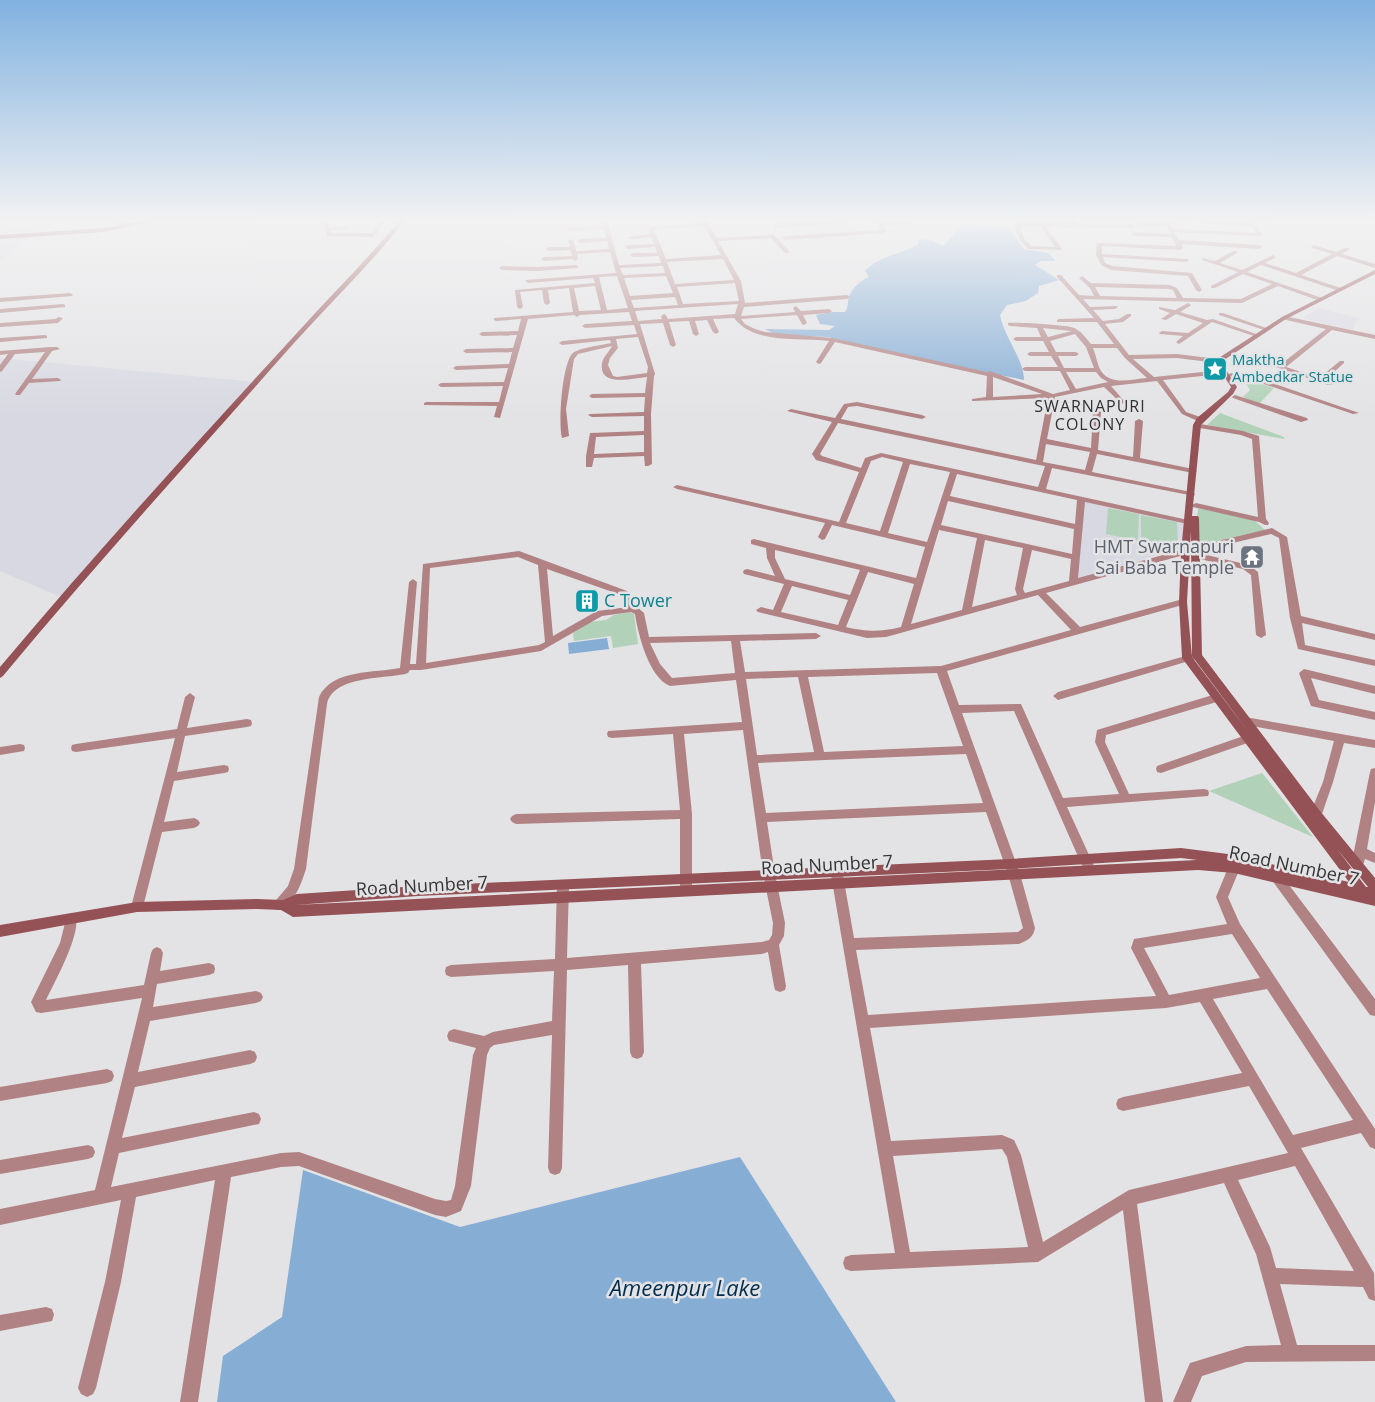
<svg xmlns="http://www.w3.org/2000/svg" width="1375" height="1402" font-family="'Open Sans',sans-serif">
  <rect width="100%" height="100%" fill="#e3e3e5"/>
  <g fill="#d8d8e2">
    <path d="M38 229 0 261V231Z"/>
    <path d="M1318 308 1359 318 1352 330 1302 318Z"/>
    <path d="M0 358 256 382 63 598 0 571Z"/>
    <path d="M1084 501 1185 522 1181 548 1077 579Z"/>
  </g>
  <g fill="#b1d1b8">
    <path d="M1243 378 1274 388 1259 404 1243 397 1250 390Z"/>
    <path d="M1220 413 1284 437V439L1207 425Z"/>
    <path d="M1108 508 1139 514 1138 541 1106 534Z"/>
    <path d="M1198 508 1254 520 1265 530 1194 547Z"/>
    <path d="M1141 515 1177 522 1178 548 1141 541Z"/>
    <path d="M630 612 634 614 638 644 613 648 611 636 574 641 573 633 590 622 606 620 614 615Z"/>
    <path d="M1262 773 1313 837 1209 791Z"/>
  </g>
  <g fill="#86aed5">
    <path d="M964 224 1008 227 1024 249 1048 253 1056 261H1041L1035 265 1059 280 1039 286 1038 293 1026 301 1007 305 1000 315C1004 337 1024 359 1024 380L853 345 829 337 777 335 765 329 829 330 835 326 820 324 816 315 832 312H845C849 306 847 303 849 297 852 288 861 280 869 277L865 271C878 256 901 255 918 244L919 239 931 240 943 246C951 239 955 230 964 224Z"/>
    <path d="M607 638 609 649 569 654 568 643Z"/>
    <path d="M740 1157 896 1402H217L223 1356 282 1317 303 1170 460 1227Z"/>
  </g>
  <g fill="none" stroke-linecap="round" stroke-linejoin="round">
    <g fill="#b18283" fill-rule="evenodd">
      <path d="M120 220H125L121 227 118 225Z"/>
      <path d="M323 220H328L329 227 347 226 350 228 347 230H330L331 233H372L382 220H387L373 237 327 236Z"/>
      <path d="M602 220H607L619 265 661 263 659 256 633 257 630 255 633 253H657L655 247 628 249 625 247 628 245 654 244 651 237 631 239 628 237 650 234 648 229 651 227 703 223 702 220H707L717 238 774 235 789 251V253H785L771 238 718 241 741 281 745 303 847 295 850 297 847 299 744 307 741 316 795 312 793 308 796 306 801 311 829 309 832 311 829 313 803 315 807 323 804 325 802 324 797 315 741 319 745 324 755 329 765 332 833 338 987 372 990 371 1053 394 1070 390 1060 371H1025L1022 369 1025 367H1058L1051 356H1030L1027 354 1030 352H1049L1043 341H1016L1013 339 1016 337H1041L1037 328 1010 326 1008 325V323C1016 322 1068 325 1074 328 1080 330 1087 339 1091 344H1114L1097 322H1057V320L1059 319 1094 318 1057 277V275H1061L1079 295 1094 296 1090 288 1079 278 1082 276 1091 283 1170 285 1177 288 1183 298 1241 299 1272 284 1243 274 1215 288H1211V286L1238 272 1202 260V258L1215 261 1233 251H1237V253L1220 263 1242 270 1273 255 1276 257 1275 258 1265 263 1296 273 1332 254 1312 248 1311 247 1314 245 1336 252 1345 248H1349V250L1342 254 1375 264V268L1337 256 1301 275 1341 288 1342 289 1339 291 1261 265 1247 272 1322 298V300L1320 301 1278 286 1242 303 1083 299 1090 307 1117 306 1118 307 1115 309 1093 310 1103 321 1119 319 1127 314H1131V316L1123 322 1105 324 1129 355 1177 354 1217 359 1220 361 1217 363 1177 358 1133 359 1154 377 1222 370 1225 372 1222 374 1163 380 1186 412 1203 418 1204 420 1200 422 1182 414 1157 381 1111 386 1125 402 1122 404 1104 387 1055 397 1047 439 1091 448 1093 412 1097 410 1101 412 1098 450 1133 457 1135 421 1139 419 1143 421 1140 458 1193 469 1197 471 1193 473 1097 454 1092 472 1191 492 1195 494 1194 496 1052 468 1046 489 1188 520 1192 522 1188 524 1085 502 1078 578 1185 549 1272 528 1287 537 1301 616 1375 634V640L1302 623 1305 645 1375 660V666L1298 649 1290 618 1279 538 1271 534 1194 552 1249 565 1258 572 1266 635 1261 638 1256 635 1251 575 1243 569 1191 557V553L1046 593 1080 627 1183 599 1187 602 1186 604 947 671 959 705 1021 704 1063 798 1119 794 1095 742 1097 730 1216 694 1220 695 1221 698 1220 701 1106 735 1105 742 1129 794 1204 789 1208 790 1209 793 1208 796 1067 807 1096 870 1094 874 1090 875 1086 874 1084 870 1014 711 962 713 1020 874 1035 928C1033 938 1028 940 1019 944L856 950 868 1015 1156 996 1131 948 1134 939 1227 924 1216 897 1228 868 1226 861 1228 857 1232 856 1236 857 1240 868 1228 897 1240 924 1375 1129V1149L1370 1147 1361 1133 1301 1148 1374 1273 1375 1301 1369 1299 1363 1287 1280 1284 1297 1345H1375V1361L1246 1362 1202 1376 1191 1402H1173L1190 1363 1246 1346 1281 1345 1256 1254 1224 1183 1137 1204 1163 1402H1145L1123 1210 1038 1262 851 1271 845 1269 843 1263 845 1257 851 1255 895 1253 831 875 833 871 837 870 841 871 843 875 854 938 1018 932 1023 928 1008 874 986 812 767 822 775 874 785 923 784 936 779 945 786 986 785 990 780 992 775 990 774 986 768 952 762 954 641 964 644 1052 642 1057 637 1059 632 1057 630 1052 628 965 567 970 562 1168 560 1173 555 1175 550 1173 548 1168 552 1035 494 1045 490 1048 487 1055 471 1186 461 1211 446 1217 435 1215 299 1166 281 1167 231 1177 198 1402H180L215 1180 136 1197 121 1282 96 1388 93 1394 87 1397 81 1394 78 1388 105 1282 121 1200 0 1225V1209L95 1190 138 1015 142 998 41 1013 36 1012 31 1002 60 943 67 915 71 913 75 915C83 931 54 983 46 1000L144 985 151 953 153 949 157 947 161 949 163 953 160 971 209 963 214 965 215 969 214 973 209 975 157 984 153 1007 256 991 261 993 263 997 261 1001 256 1003 150 1021 138 1072 250 1050 255 1052 257 1057 255 1062 250 1064 135 1087 122 1138 254 1112 259 1114 261 1119 259 1124 119 1153 111 1187 281 1153 299 1152 435 1199 446 1201 451 1200 455 1186 473 1055 476 1048 449 1041 447 1036 449 1031 454 1029 484 1036 493 1032 552 1021 554 971 451 977 446 975 445 971 446 967 451 965 555 959 557 885 559 881 563 880 567 881 569 885 567 958 762 942 769 940 772 935 773 923 763 874 743 730 684 734 692 814V890L690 894 686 895 682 894 680 890V819L516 824 512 822 510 819 512 816 516 814 680 810 673 734 612 738 608 737 607 734 608 731 742 722 736 680 670 686C649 678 638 634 635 614L631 612 602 616 541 651 421 670H410L408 673 405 674C382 679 333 676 327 704L306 869C301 884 295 904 278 910L274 909 272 905 288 886 294 869 319 697C332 669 375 673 400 668L409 582 413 579 417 582 410 664H416L423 564 519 551 627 591 632 596 637 607 644 613 649 637 816 633 821 636 816 639 740 641 745 672 941 666 1071 630 1038 595 886 637 867 638 758 612 756 610 761 607 773 610 784 584 744 574 743 572 744 570 747 569 775 576 767 558 766 548 751 544V540L754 539 916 578 925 547 832 525 825 539 822 540 818 537 825 523 677 489 673 487 677 485 839 522 859 472 816 460 812 454 832 422 787 411 791 409 835 418 844 404 857 402 922 415 926 417 922 419 857 406 848 407 841 419 1036 460 1048 398 972 401V399L986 397 987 376 835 342 821 363 819 364 816 362 829 341C799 337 755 345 734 318L713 319 719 332 716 334 713 332 707 320 695 321 699 334 696 336 693 334 689 321 669 322 676 345 673 347 670 345 663 323 640 324 655 374 654 376 651 414 652 464 648 466H645L644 456 594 458 592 467H586V456L590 433 644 431V416L592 417 588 415 590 414 644 412 645 397 592 398 589 396 592 394 645 393 647 377C634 378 598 388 602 363 603 357 609 352 612 346L578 354 574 359 566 409 569 436 562 438C558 424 562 362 573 353 579 348 602 345 611 343L610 340 562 345 559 343 562 341 637 334 634 325 585 328 582 326 585 324 632 321 629 312 580 315 577 317 574 315 528 319 500 418 494 417 497 406 424 405V403L426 402H499L503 386 441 387 438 385 441 383 504 382 508 368 456 370 453 368 456 366 509 364 512 352 466 353 463 351 466 349 513 348 517 335 482 336 479 334 482 332 518 331 521 319 496 321 494 320V318L573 312 569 288 548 290 550 303 547 305 544 303 542 290 520 292 523 307 520 309 517 307 515 290 595 283 593 278 528 283 525 281 526 280 616 273 610 252 577 254 578 259 575 261 572 259 544 261 541 259 544 257 572 256 570 250 549 251 546 249 549 247H570L568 241 571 239 574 241 576 251 609 249 607 241 580 243 577 241 580 239 606 238 604 229 570 231 567 229 570 227 603 226ZM704 226 721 255 666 259 654 230ZM723 259 734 280 675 284 667 262ZM663 266 665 273 623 275 620 268ZM617 276 628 308 607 310 599 277ZM666 276 673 293 630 296 624 278ZM735 283 739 301 683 304 677 287ZM595 286 601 310 579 311 574 288ZM1095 287 1169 289 1173 290 1177 298 1100 296ZM675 297 678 305 634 308 631 300ZM738 304 735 314 668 319 666 315 664 314 661 316 662 319 638 321 635 311ZM1043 328 1071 331H1072L1048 337ZM1075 334 1086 347 1094 368H1064L1058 356H1076L1079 354 1076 352H1056L1050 341ZM638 337 648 367 647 373 617 377 613 376 608 365 610 358 618 348 616 339ZM1093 348H1117L1125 358 1147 378C1132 379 1111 386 1101 371 1097 364 1096 355 1093 348ZM1066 372H1096L1101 378 1108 382 1076 389ZM993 377 1042 394 993 397ZM838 423 1039 465 1045 466 1038 487 881 453 865 458 861 468 822 456 820 454ZM644 435V452L594 454 596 437ZM1046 444 1090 452 1085 470 1043 462ZM882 457 903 462 880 531 846 523 871 461ZM910 464 950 472 927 542 888 533ZM957 474 1077 500 1075 524 950 496ZM948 501 1074 529 1072 554 941 525ZM939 530 977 538 962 610 911 624ZM985 540 1023 548 1015 589 1017 595 972 607ZM775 550 860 570 850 595 785 579 775 558ZM1032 550 1071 559 1069 581 1025 593 1023 589ZM518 557 538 565 545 642 539 645 426 663 430 568ZM547 569 621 595 624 598 628 607 597 611 553 636ZM868 572 914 584 901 627C880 632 868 632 846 627ZM792 586 848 600 838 625 781 612ZM731 641 735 673 672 678 660 664 650 643ZM937 673 963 746 824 752 808 677ZM798 677 814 752 757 755 746 679ZM966 754 983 803 766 813 758 763ZM1232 934 1260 978 1169 995 1144 948ZM1267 989 1353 1120 1293 1135 1213 999ZM1200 1002 1242 1073 1123 1097 1118 1099 1116 1104 1118 1109 1123 1111 1249 1086 1288 1153 1129 1190 1043 1242 1021 1155 1014 1140 1002 1135 891 1141 870 1028 1166 1008ZM1002 1149 1007 1157 1028 1247 910 1252 893 1156ZM1295 1166 1354 1271 1276 1268 1270 1247 1238 1180Z"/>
      <path d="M834 220 845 221 842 223 776 228 773 226 776 224Z"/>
      <path d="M874 220H879L881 223 909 221 912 223 883 226 887 231 884 233 785 240 782 238 785 236 880 230Z"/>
      <path d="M1037 220H1042L1044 223H1072L1071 220H1076L1077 224H1132L1135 226 1132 228 1046 227 1062 249 1061 250 1028 249 1020 240 1014 225 1017 223H1039ZM1020 227H1041L1055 247 1032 246 1025 240Z"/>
      <path d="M1164 220H1169L1173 229 1256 233 1253 227 1245 226 1177 220 1241 222 1240 220H1245L1247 223 1257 225 1262 236 1174 232 1179 240 1259 245 1262 247 1259 249 1181 244 1183 248 1180 250 1102 246V254L1188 259 1189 260 1186 262 1103 257 1105 263 1112 266 1192 273 1202 290 1199 292 1196 290 1188 276 1111 270 1101 265 1096 255 1097 243 1176 246 1172 237 1134 236 1131 234 1134 232 1171 234 1167 226H1140L1137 224 1140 222 1165 223Z"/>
      <path d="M576 265 578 266V268L537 271 502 270 499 268 502 266 537 267Z"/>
      <path d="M70 293 73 295 72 296 0 302V298Z"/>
      <path d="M1188 303 1191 305 1190 306 1180 312 1207 320 1213 319 1259 335 1254 336 1212 322 1179 344 1176 342 1183 336 1160 334 1159 333 1162 331 1188 333 1203 323 1176 314 1166 320 1161 319 1170 313 1159 309V307L1175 310Z"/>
      <path d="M63 304 65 305V307L0 313V309Z"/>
      <path d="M1219 313H1223L1269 329 1264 330 1219 315Z"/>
      <path d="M1284 316 1375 335V339L1332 330 1286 367 1319 378 1340 361H1344V363L1325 380 1333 384 1328 385 1267 364 1270 362 1280 365 1326 329 1282 319V317Z"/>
      <path d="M58 317 63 318 58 323 0 327V323L56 319Z"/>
      <path d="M45 335 47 336V338L0 342V338Z"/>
      <path d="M50 347H57L60 349 52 351 32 379 58 378 61 380 60 381 29 383 20 395H16L15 394 45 352 15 354 2 371 0 372V365L8 354 0 355V351Z"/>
      <path d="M1231 373 1255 377 1359 413 1353 414 1252 380 1229 376V374Z"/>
      <path d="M1235 395 1307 418 1308 420 1301 422 1233 398 1232 397Z"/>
      <path d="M1194 423 1243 431 1259 436 1266 519 1269 523 1268 525H1265L1259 522 1193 507 1192 505 1196 503 1258 517 1252 439 1241 435 1194 427Z"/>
      <path d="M1196 653 1199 654 1201 656 1199 658 1058 700 1053 696 1058 692Z"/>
      <path d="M1304 669 1375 686V694L1311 678 1319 700 1375 712V720L1311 706 1299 673Z"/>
      <path d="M190 693 195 697 187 728 247 719 251 720 252 723 251 726 247 727 185 736 177 772 224 765 228 766 229 769 228 772 224 773 174 781 164 822 194 818 198 820 200 823 198 826 194 828 162 832 143 907 141 911 137 912 133 911 131 907 175 738 76 752 72 751 71 748 72 745 76 744 177 729 185 697Z"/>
      <path d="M1245 717 1375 740V748L1344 743 1333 782 1322 814 1320 817 1316 819 1312 817 1310 814 1323 782 1334 741 1241 724 1240 721 1241 718Z"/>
      <path d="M1255 732 1259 733 1260 736 1259 739 1161 773 1157 772 1156 769 1157 766Z"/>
      <path d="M20 744 24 745 25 748 24 751 0 755V747Z"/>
      <path d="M1375 768V802L1367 849 1375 853V863L1365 859 1362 868 1358 869 1354 868 1352 864 1354 851 1370 772 1371 769Z"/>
      <path d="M1276 868 1280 869 1283 877 1375 999V1016L1370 1015 1274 883 1270 873 1272 869Z"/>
      <path d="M107 1069 112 1071 114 1076 112 1081 107 1083 0 1101V1087Z"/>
      <path d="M88 1145 93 1147 95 1152 93 1157 88 1159 0 1174V1160Z"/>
      <path d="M46 1307 52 1309 54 1315 52 1321 0 1331V1315Z"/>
    </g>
    <g fill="#955256" fill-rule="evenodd">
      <path d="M400 220H405C371 264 331 302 294 343 196 454 97 563 3 676L0 678V667C95 554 195 444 296 334 330 296 367 260 400 220Z"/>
      <path d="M1375 270V274L1286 319 1221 362 1237 387 1233 394 1201 425 1192 516H1198L1199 518 1202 655 1320 811 1375 878V906L1234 873 1198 870 293 917 281 910 257 909 137 912 0 937V925L137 902 257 899 283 900 297 894 418 886 1010 859 1181 848 1228 854 1349 882 1182 658 1179 602 1181 552 1193 425 1197 418 1228 392 1231 387 1214 361 1282 317ZM1191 531 1192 656 1250 734 1192 657 1187 602ZM1337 849 1368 887H1366ZM1181 858 1197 860 295 905 418 896 1010 869Z"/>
    </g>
    <path fill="#7f2e37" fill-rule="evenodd" d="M145 220H158L104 232 0 239V235L104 228Z"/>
  </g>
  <linearGradient id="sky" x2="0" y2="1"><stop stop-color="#81b2e0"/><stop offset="0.53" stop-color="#f2f2f3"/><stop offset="1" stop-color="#f2f2f3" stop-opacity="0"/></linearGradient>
  <rect width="1375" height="416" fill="url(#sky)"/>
  <defs>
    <symbol id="sight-square" viewBox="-11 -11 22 22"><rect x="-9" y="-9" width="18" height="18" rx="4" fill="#0f9aa8" stroke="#e3e3e5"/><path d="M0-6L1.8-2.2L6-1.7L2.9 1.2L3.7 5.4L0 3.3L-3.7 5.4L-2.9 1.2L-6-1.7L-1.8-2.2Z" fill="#fff"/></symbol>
    <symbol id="temple-square" viewBox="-11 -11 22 22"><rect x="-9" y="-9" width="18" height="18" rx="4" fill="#6b7280" stroke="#e3e3e5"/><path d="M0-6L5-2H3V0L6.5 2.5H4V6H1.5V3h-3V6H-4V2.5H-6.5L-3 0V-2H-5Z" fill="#fff"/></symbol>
    <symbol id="building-square" viewBox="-11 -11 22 22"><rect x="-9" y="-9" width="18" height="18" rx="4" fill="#0f9aa8" stroke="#e3e3e5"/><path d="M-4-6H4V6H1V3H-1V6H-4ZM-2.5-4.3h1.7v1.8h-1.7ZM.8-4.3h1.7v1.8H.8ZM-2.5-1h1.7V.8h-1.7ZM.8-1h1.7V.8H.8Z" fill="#fff"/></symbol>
  </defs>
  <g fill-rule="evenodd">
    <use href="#sight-square" x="1201" y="355" width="28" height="28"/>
    <use href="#temple-square" x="1238" y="543" width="28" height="28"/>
    <use href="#building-square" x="573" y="587" width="28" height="28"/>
  </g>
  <g text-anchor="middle" stroke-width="5" stroke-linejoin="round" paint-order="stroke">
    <g font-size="15" fill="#0d838f" stroke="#e3e3e5" text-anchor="start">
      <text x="1232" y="365">Maktha<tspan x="1232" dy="17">Ambedkar Statue</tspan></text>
    </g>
    <g font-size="16" letter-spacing="1" fill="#313133" stroke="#e3e3e5">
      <text x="1090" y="412">SWARNAPURI<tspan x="1090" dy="18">COLONY</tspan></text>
    </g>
    <g font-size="18" fill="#5b616d" stroke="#e3e3e5" text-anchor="end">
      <text x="1234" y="553">HMT Swarnapuri<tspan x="1234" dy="21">Sai Baba Temple</tspan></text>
    </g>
    <g font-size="18" fill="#0d838f" stroke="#e3e3e5" text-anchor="start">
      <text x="604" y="607">C Tower</text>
    </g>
    <g font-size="18" fill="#353536" stroke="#e3e3e5">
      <text transform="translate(827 865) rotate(-3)" y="6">Road Number 7</text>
      <text transform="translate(1294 866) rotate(12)" y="6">Road Number 7</text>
      <text transform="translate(422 886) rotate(-3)" y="6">Road Number 7</text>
    </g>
    <g font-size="22" font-style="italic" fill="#002c50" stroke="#e3e3e5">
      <text x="685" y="1296">Ameenpur Lake</text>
    </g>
  </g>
</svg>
